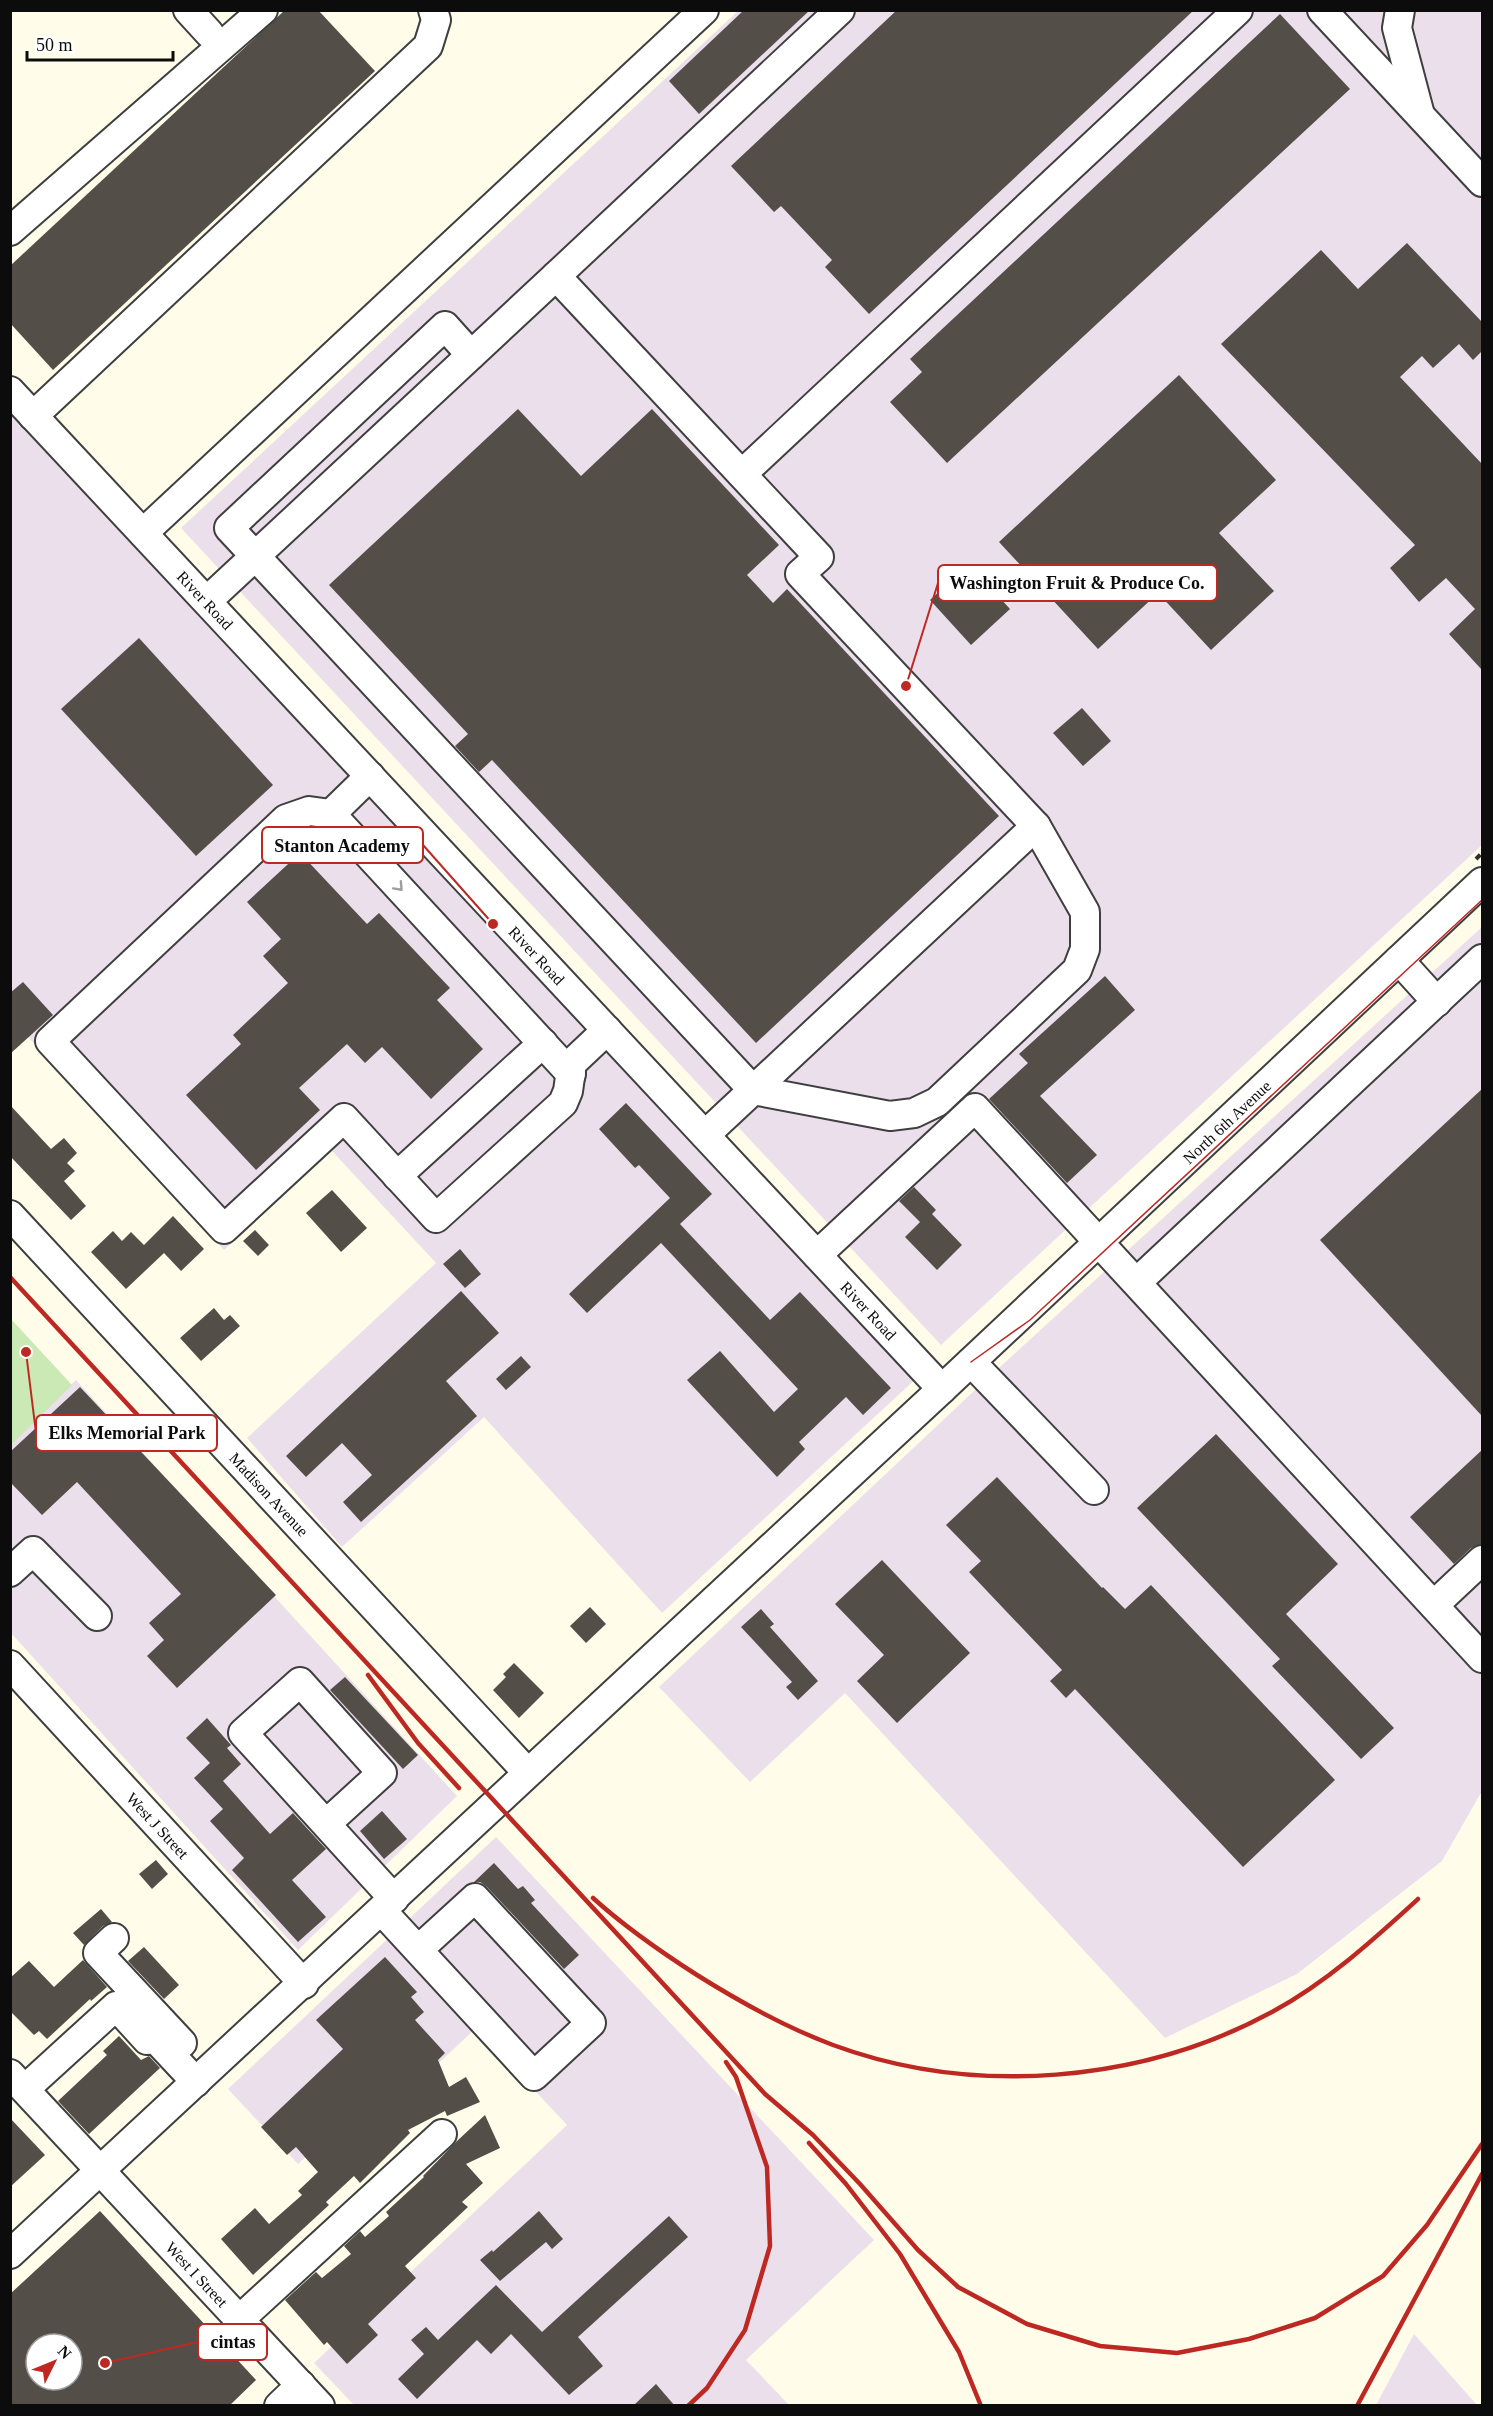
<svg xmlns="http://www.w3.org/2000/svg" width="1493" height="2416" font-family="'Times New Roman',serif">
  <rect width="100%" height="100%" fill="#fffdea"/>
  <g fill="#ebdfeb">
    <path d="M738 11H1482V845L941 1345 181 528Z"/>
    <path d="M11 413 919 1376 662 1613 484 1417 342 1547 247 1438 436 1263 332 1151 224 1250 27 1036 11 1050Z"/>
    <path d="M1482 927V1791L1442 1861 1297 1974 1165 2038 845 1693 750 1782 659 1687 990 1376Z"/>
    <path d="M76 1380 457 1796 298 1950 11 1633 10 1445Z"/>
    <path d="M496 1837 874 2240 746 2360 789 2405H354L314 2363 567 2125 476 2028 390 2109 374 2093 298 2164 228 2089Z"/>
    <path d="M1414 2334 1477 2405H1376Z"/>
  </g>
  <path fill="#cbe9b4" d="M11 1319 72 1385 11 1445Z"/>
  <g fill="#544e48" fill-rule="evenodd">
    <path d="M285 10H318L375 71 53 370 10 323V266Z"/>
    <path d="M744 10H810L699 114 669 81Z"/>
    <path d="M897 10H1194L869 314 825 267 832 260 781 206 774 212 731 166Z"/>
    <path d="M1280 14 1350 89 947 463 890 402 922 372 910 359Z"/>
    <path d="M1407 243 1482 322V351L1473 360 1459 344 1433 368 1422 356 1400 377 1482 464V670L1449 634 1475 609 1446 578 1419 602 1390 568 1415 545 1221 344 1321 250 1358 289Z"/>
    <path d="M1179 375 1276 480 1219 533 1274 591 1211 650 1158 593 1098 649 999 542Z"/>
    <path d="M518 409 581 476 652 409 779 545 747 575 773 603 787 589 999 816 756 1043 492 760 479 772 455 746 468 734 329 585Z"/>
    <path d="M969 564 1010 609 971 645 930 600Z"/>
    <path d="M139 638 273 785 196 856 61 709Z"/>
    <path d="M1082 708 1111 741 1083 766 1053 733Z"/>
    <path d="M300 853 367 924 379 913 450 988 437 1000 483 1049 431 1099 382 1047 365 1063 347 1044 299 1088 320 1110 256 1170 186 1095 241 1044 233 1035 288 983 263 956 281 939 247 902Z"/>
    <path d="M1105 976 1135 1010 1040 1096 1097 1155 1067 1183 989 1099 1028 1063 1019 1054Z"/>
    <path d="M23 982 53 1015 10 1054V993Z"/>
    <path d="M1482 1089V1416L1320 1240Z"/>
    <path d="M626 1103 712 1194 680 1224 770 1320 800 1292 891 1388 863 1415 846 1397 799 1442 805 1449 777 1477 687 1380 720 1351 774 1412 798 1389 661 1243 587 1313 569 1294 670 1198 639 1165 635 1168 599 1129Z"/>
    <path d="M10 1105 51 1149 64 1138 77 1153 67 1163 75 1171 64 1181 86 1206 71 1220 10 1156Z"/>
    <path d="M914 1187 936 1210 932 1214 962 1245 937 1270 905 1237 920 1222 899 1201Z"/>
    <path d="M332 1190 367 1228 341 1252 306 1213Z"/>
    <path d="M173 1216 204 1249 181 1271 164 1253 126 1289 91 1252 113 1231 122 1241 131 1232 144 1245Z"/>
    <path d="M255 1230 269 1245 258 1256 243 1241Z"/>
    <path d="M460 1249 481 1274 465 1288 443 1264Z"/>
    <path d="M461 1291 499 1333 446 1381 477 1416 361 1522 343 1502 372 1475 342 1443 306 1477 286 1456Z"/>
    <path d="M214 1308 224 1320 230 1315 240 1326 201 1361 180 1338Z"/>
    <path d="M521 1356 531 1367 506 1390 496 1379Z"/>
    <path d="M80 1387 276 1595 177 1688 147 1656 164 1640 149 1623 181 1594 77 1482 42 1515 10 1482V1452Z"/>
    <path d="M1216 1434 1338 1564 1286 1614 1394 1728 1361 1759 1272 1666 1280 1659 1137 1508Z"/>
    <path d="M1482 1450V1544L1471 1548 1454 1564 1410 1517Z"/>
    <path d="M997 1477 1102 1588 1103 1587 1125 1609 1151 1585 1335 1780 1243 1867 1075 1689 1066 1698 1050 1681 1062 1670 969 1572 981 1561 946 1525Z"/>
    <path d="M882 1560 970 1653 897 1723 857 1681 884 1655 835 1604Z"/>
    <path d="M590 1607 606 1624 586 1643 570 1626Z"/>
    <path d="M761 1609 774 1624 770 1627 818 1681 798 1700 786 1687 792 1682 741 1627Z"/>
    <path d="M514 1663 544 1693 519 1718 493 1690 506 1677 503 1674Z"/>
    <path d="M345 1677 418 1755 403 1769 330 1690Z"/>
    <path d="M207 1718 231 1745 227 1748 241 1764 223 1781 270 1834 293 1813 326 1849 292 1880 326 1917 298 1942 232 1870 244 1858 210 1821 223 1809 194 1778 210 1763 186 1738Z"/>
    <path d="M382 1811 407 1839 384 1859 360 1831Z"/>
    <path d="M156 1860 168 1874 152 1889 139 1874Z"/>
    <path d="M494 1863 518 1889 523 1886 535 1900 531 1903 579 1955 564 1969 487 1887 480 1882H474Z"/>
    <path d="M101 1909 112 1922 103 1926 84 1945 73 1933Z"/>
    <path d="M144 1947 179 1985 164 1999 128 1961Z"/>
    <path d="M385 1957 417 1992 411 1997 424 2012 415 2020 445 2053 438 2060 449 2087 466 2077 480 2102 447 2116 445 2111 408 2130 410 2133 360 2183 354 2176 326 2202 329 2205 253 2275 221 2239 255 2208 269 2224 302 2195 298 2191 318 2172 296 2147 287 2155 261 2127 343 2049 316 2020Z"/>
    <path d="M83 1960 107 1987 91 2001 90 1999 47 2039 39 2031 34 2035 10 2011V1978L29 1961 54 1987Z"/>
    <path d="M119 2036 141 2060 149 2056 160 2068 89 2134 58 2101 107 2055 103 2051Z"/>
    <path d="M485 2115 500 2148 466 2164 483 2183 462 2202 468 2207 405 2266 416 2278 368 2324 378 2335 347 2364 327 2342 324 2345 285 2300 316 2272 322 2278 351 2254 344 2246 360 2231 365 2237 389 2216 386 2212 424 2177 423 2176 457 2141Z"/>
    <path d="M10 2118 45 2155 10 2187Z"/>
    <path d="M100 2211 256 2380 229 2406H10V2294ZM36 2344H72V2380H36Z"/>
    <path d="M539 2211 563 2239 552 2249 546 2242 500 2281 480 2260 492 2250 493 2252Z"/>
    <path d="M669 2216 688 2237 578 2337 603 2366 569 2395 511 2334 491 2354 477 2340 417 2399 398 2379 424 2354 411 2340 426 2327 438 2340 496 2285 542 2332Z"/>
    <path d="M656 2384 675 2406H633Z"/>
  </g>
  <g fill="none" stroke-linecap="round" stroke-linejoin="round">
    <defs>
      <g id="minor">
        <path d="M188 10 209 33"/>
        <path d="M1322 10 1482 182"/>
        <path d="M1400 10 1397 28 1419 111"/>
        <path d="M10 231 263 10"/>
        <path d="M556 276 840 10"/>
        <path d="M471 355 445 326 229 528 753 1090 890 1116 914 1113 937 1102 1077 970 1085 949V912L1036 826"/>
        <path id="s1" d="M10 391 942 1389"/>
        <path d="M33 416 428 46 436 20 433 10"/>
        <path d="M742 474 1238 10"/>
        <path d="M143 533 704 10"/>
        <path d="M207 601 556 276 819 557 800 574 1036 826 705 1135"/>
        <path d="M370 776 331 814 309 811 286 819 50 1041 224 1229 344 1118 436 1218 563 1103 568 1091 572 1063 607 1030"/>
        <path d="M331 814 571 1074"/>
        <path d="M1399 960 1437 1002"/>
        <path d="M397 1176 543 1043"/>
        <path id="s2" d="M10 1215 527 1772"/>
        <path d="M817 1255 975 1108 1482 1658"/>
        <path d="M1137 1282 1482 959"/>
        <path d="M971 1362 1094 1490"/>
        <path d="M10 1572 33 1551 97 1616"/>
        <path d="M1434 1605 1482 1560"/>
        <path id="s3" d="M10 1665 304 1984"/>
        <path d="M326 1824 382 1773 300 1682 243 1733 394 1899"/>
        <path d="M382 1911 534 2076 591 2023 475 1898 418 1950"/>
        <path d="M114 1938 98 1953 182 2043"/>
        <path id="s4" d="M10 2074 320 2406"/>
        <path d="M25 2089 116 2006 147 2040 152 2035 196 2082"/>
        <path id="s5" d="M10 2254 942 1389 1482 882"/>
        <path d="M240 2319 442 2134"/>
        <path d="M279 2406 301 2385"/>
      </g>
    </defs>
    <use href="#minor" stroke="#3f3f3f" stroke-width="32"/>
    <path stroke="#2e2e2e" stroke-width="4" stroke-dasharray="6 3" stroke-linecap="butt" d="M1476 859 1482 853"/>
    <use href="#minor" stroke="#fff" stroke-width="28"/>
    <path stroke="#bd2922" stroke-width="1.5" d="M971 1362 1030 1320 1482 900"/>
    <g stroke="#bd2922" stroke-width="4.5">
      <path d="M10 1277 765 2094 813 2135 860 2184 918 2250 958 2287 1027 2324 1100 2346 1177 2353 1249 2339 1315 2318 1383 2276 1427 2225 1482 2144"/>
      <path d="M368 1675 418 1743 459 1788"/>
      <path d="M593 1898C625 1927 661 1952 697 1975 740 2002 785 2027 833 2045 974 2097 1141 2083 1272 2012 1327 1982 1373 1940 1418 1899"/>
      <path d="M809 2143 846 2184 900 2254 959 2352 981 2406"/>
      <path d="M688 2406 707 2388 745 2330 770 2246 767 2167 736 2077 726 2062"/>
      <path d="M1357 2406 1482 2174"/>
    </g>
  </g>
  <defs><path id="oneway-chevron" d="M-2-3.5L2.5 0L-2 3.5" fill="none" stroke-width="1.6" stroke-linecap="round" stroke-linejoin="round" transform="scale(1.5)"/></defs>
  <use stroke="#9e9e9e" href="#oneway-chevron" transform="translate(399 887) rotate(47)"/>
  <g text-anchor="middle" stroke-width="6" stroke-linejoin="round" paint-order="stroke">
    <g font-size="16" fill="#0c0c0c" stroke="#fff">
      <text dy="6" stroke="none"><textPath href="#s1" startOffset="286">River Road</textPath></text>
      <text dy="6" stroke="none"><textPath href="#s1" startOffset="772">River Road</textPath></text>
      <text dy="6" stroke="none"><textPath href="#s5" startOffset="1662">North 6th Avenue</textPath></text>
      <text dy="6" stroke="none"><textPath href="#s1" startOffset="1258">River Road</textPath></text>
      <text dy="6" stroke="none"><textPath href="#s2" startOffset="381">Madison Avenue</textPath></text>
      <text dy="6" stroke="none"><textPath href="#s3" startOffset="218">West J Street</textPath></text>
      <text dy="6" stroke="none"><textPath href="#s4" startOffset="274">West I Street</textPath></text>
    </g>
  </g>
  <path fill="none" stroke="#bd2922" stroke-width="2" d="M906 686L938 583M493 924L423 845M26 1352L36 1433M105 2363L198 2342"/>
  <g fill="#bd2922" stroke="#fff" stroke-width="2">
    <circle cx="906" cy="686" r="6"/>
    <circle cx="493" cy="924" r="6"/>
    <circle cx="26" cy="1352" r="6"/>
    <circle cx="105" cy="2363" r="6"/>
  </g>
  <g fill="#fff" stroke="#bd2922" stroke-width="2">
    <rect x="938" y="565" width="279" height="36" rx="6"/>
    <rect x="262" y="827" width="161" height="36" rx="6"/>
    <rect x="36" y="1415" width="181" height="36" rx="6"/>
    <rect x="198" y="2324" width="69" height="36" rx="6"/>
  </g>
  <g font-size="18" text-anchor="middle" font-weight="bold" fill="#0c0c0c">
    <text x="1077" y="589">Washington Fruit &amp; Produce Co.</text>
    <text x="342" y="852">Stanton Academy</text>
    <text x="127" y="1439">Elks Memorial Park</text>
    <text x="233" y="2348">cintas</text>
  </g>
  <rect width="1493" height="2416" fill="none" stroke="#0c0c0c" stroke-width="24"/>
  <g transform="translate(54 2362) rotate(47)"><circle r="28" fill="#ffffff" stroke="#9e9e9e" stroke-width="1.5"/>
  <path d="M0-4.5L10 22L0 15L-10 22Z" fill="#bd2922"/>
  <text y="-9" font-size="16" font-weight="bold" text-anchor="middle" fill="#0c0c0c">N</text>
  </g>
  <path d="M27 51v9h146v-9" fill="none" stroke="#0c0c0c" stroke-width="3"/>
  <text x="36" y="51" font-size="18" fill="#0c0c0c" stroke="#ffffff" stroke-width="4.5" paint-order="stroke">50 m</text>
</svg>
